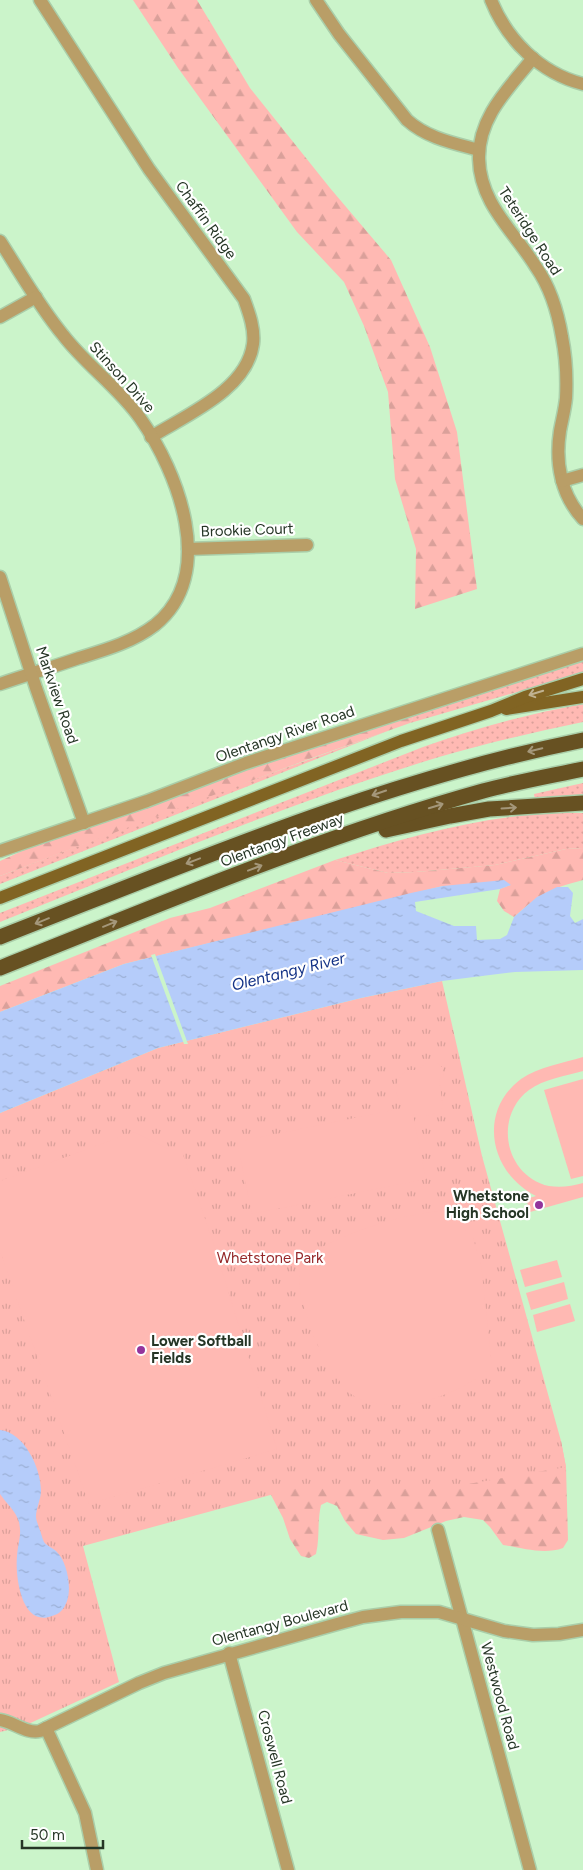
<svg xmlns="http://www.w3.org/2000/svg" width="583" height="1870" font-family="Figtree,sans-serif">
  <defs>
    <pattern id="grass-dots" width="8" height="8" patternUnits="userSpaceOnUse" patternTransform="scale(1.25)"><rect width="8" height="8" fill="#ffb9b3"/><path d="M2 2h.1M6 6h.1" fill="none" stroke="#daa09a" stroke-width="1.8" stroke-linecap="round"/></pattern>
    <pattern id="forest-firs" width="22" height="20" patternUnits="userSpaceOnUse" patternTransform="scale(1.25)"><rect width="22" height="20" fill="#ffb9b3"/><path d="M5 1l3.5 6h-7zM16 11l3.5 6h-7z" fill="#daa09a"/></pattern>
    <pattern id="park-tufts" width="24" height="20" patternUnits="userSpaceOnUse" patternTransform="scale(1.25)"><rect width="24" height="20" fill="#ffb9b3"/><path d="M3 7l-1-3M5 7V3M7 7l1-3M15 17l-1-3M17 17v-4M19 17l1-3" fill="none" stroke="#daa09a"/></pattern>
    <pattern id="water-ripples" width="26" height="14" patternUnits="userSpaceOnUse" patternTransform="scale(1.25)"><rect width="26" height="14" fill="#b5ccfa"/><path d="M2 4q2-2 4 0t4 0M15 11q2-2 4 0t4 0" fill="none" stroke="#9cb0d6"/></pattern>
  </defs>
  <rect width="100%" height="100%" fill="#cbf4ca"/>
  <g fill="url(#grass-dots)">
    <path d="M583 660V673L410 723 413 718 409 715Z"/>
    <path d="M583 704V722C535 732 487 743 439 757 290 802 145 864 0 922V913L423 747C476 728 528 714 583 704Z"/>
    <path d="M390 730 0 884V876L187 804Z"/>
    <path d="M583 783V797L535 799 534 794Z"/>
    <path d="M552 813H583V848L566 849 495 865 416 872 388 873 335 860C406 837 477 817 552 813Z"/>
  </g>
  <g fill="url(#forest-firs)">
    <path d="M133 0H197L250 88 330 188 391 260 430 347 457 432 477 589 415 609 416 549 395 479 388 392 364 326 344 282 297 232 178 68Z"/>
    <path d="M409 715 413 718 410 723 309 759 0 876V861L84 823Z"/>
    <path d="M583 848V880C549 889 540 894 514 917L504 911 497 901 500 889 510 885 443 886 124 964 0 1012V986L170 918 210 908 335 860 388 873 416 872 495 865 566 849Z"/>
    <path d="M561 1441 566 1467 568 1540 563 1548C544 1555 522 1548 503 1545L490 1527 483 1520 464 1517 446 1521 404 1538 383 1540 356 1534 345 1521 337 1506 327 1502 321 1505C317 1522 320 1538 316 1554L309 1558 301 1556 290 1539 283 1518 271 1495 268 1479Z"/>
  </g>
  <path fill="url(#park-tufts)" d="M442 981 482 1156 561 1441 566 1467 439 1489 296 1488 83 1546 119 1682 24 1726 0 1732V1113L158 1048 361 998Z"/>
  <g fill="#ffb9b3">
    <path d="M583 1057V1071C566 1076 544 1079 529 1090 493 1117 505 1176 549 1186 561 1188 572 1186 583 1183V1197L530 1212 526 1199 536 1196C490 1173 477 1112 521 1079 539 1067 563 1063 583 1057Z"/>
    <path d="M427 1063H437L442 1067 444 1077 439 1078 443 1108C434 1116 424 1117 413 1114L426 1179 252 1214 237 1142 403 1108C394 1091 392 1083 407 1070H417Z"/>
    <path d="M583 1079V1176L571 1179 544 1090Z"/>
    <path d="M134 1132 168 1149H181L212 1239 277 1449 89 1504 0 1251V1181Z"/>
    <path d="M438 1211 453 1216 473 1238 481 1264 492 1366C459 1397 388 1421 348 1392 344 1390 341 1384 339 1380 325 1361 315 1343 308 1320 301 1296 294 1281 304 1257 345 1233 391 1217 438 1211Z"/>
    <path d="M557 1260 562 1277 525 1287 520 1270Z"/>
    <path d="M564 1282 568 1299 531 1310 526 1293Z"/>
    <path d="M570 1304 575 1321 537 1332 533 1315Z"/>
  </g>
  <g fill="url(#water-ripples)">
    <path d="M504 880 511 885 500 889 415 902 416 911 454 926H476L477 940 500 939 507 935 514 917 537 897 557 887H568L573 893 570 916 575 923 583 919V970L515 972 442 981 361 998 158 1048 0 1113V1012L124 964 411 893 443 886Z"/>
    <path d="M0 1430C24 1432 41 1468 41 1491 41 1499 36 1508 36 1517 36 1520 38 1524 39 1528 41 1532 42 1538 44 1542 47 1546 53 1548 56 1551 67 1561 72 1587 67 1601 64 1609 60 1614 52 1616 21 1628 15 1575 17 1556 18 1542 22 1536 19 1522 16 1511 6 1503 0 1494 0 1489 0 1439 0 1430Z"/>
  </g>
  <path fill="#cbf4ca" d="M155 954 188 1044H184L151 955Z"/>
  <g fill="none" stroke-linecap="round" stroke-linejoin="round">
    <defs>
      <g id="minor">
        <path d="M40 0 149 169 244 299C249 313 255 329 253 344 247 390 186 415 151 437"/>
        <path d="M316 0 339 34 407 120C427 138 453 143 479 150"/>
        <path d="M491 0C507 40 540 73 583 84"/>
        <path d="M533 58C509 88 478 117 479 159 480 204 514 231 536 267 550 287 558 313 562 337 566 357 567 378 566 398 565 409 562 420 560 431 555 463 561 495 583 519"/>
        <path d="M0 241C20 272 39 306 63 335 86 365 118 387 140 418 178 472 218 574 155 625 133 642 105 650 79 658 53 667 26 675 0 684"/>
        <path d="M0 317 36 297"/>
        <path d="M562 481 583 475"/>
        <path d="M188 549 307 545"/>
        <path d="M0 577 36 688 84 823"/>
        <path d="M0 851 147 801 246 763 583 654"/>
        <path d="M438 1530 530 1870"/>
        <path d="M229 1653 288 1870"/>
        <path d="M0 1720C14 1722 26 1734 40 1731L139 1683 164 1673 337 1624 363 1617 401 1612H439L504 1631 533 1635 559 1634 583 1630"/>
        <path d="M46 1728 85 1813 97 1870"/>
      </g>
      <g id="major">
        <path d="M506 709 583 697"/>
        <path d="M0 898 401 741 491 711 525 697 583 679"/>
      </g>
      <g id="highway">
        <path d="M386 830 450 816 489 809 583 803"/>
        <path d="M0 937C192 862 380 781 583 740"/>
        <path d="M0 968C159 905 318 837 483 791 516 782 550 776 583 769"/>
      </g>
    </defs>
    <use href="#minor" stroke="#aacea9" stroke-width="15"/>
    <use href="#major" stroke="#aacea9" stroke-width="15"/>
    <use href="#highway" stroke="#aacea9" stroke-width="18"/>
    <use href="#minor" stroke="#b99e67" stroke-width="12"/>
    <use href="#major" stroke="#816423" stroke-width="12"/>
    <use href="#highway" stroke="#675122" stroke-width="15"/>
  </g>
  <defs><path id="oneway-shaft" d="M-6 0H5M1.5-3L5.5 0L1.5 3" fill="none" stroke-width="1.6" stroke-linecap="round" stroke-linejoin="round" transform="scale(1.25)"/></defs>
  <use stroke="#c0b291" href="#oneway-shaft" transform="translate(536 693) rotate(163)"/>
  <g stroke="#a4977a">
    <use href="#oneway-shaft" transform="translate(535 750) rotate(167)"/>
    <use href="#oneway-shaft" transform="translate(379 793) rotate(161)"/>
    <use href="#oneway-shaft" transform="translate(436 806) rotate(-17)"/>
    <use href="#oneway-shaft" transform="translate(509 808) rotate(-4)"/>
    <use href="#oneway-shaft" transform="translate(193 861) rotate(159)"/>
    <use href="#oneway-shaft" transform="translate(255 868) rotate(-21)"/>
    <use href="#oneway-shaft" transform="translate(42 921) rotate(158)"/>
    <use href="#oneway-shaft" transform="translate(110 924) rotate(-22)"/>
  </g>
  <g fill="#94349c" stroke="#fff" stroke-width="2">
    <circle cx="539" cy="1205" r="5"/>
    <circle cx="141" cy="1350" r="5"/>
  </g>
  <g text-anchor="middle" stroke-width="4.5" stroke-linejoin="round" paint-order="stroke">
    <g font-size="15" fill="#253525" stroke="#fff">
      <text transform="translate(206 220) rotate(54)" y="5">Chaffin Ridge</text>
      <text transform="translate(530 231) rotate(57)" y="5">Teteridge Road</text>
      <text transform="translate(122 377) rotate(48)" y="5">Stinson Drive</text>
      <text transform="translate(247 530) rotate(-2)" y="5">Brookie Court</text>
      <text transform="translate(57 695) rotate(71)" y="5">Markview Road</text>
      <text transform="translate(285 734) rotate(-19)" y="5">Olentangy River Road</text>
      <text transform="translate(282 840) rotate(-20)" y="5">Olentangy Freeway</text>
      <text transform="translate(280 1623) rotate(-15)" y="5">Olentangy Boulevard</text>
      <text transform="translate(500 1696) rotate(75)" y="5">Westwood Road</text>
      <text transform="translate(275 1757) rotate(75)" y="5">Croswell Road</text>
    </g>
    <g font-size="15" font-weight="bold" fill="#253525" stroke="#fff" text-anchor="end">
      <text x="529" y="1201">Whetstone<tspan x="529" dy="17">High School</tspan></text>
      <text x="151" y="1346" text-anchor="start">Lower Softball<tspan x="151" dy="17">Fields</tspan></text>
    </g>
    <g font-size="15" fill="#952829" stroke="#fff">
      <text x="270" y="1263">Whetstone Park</text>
    </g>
    <g font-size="16" font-style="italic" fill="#133286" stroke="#fff">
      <text transform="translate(288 971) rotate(-14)" y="6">Olentangy River</text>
    </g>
  </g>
  <path d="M22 1840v8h81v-8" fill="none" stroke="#253525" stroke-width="2.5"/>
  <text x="30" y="1840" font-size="15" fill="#253525" stroke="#ffffff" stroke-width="4" paint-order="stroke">50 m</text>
</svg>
